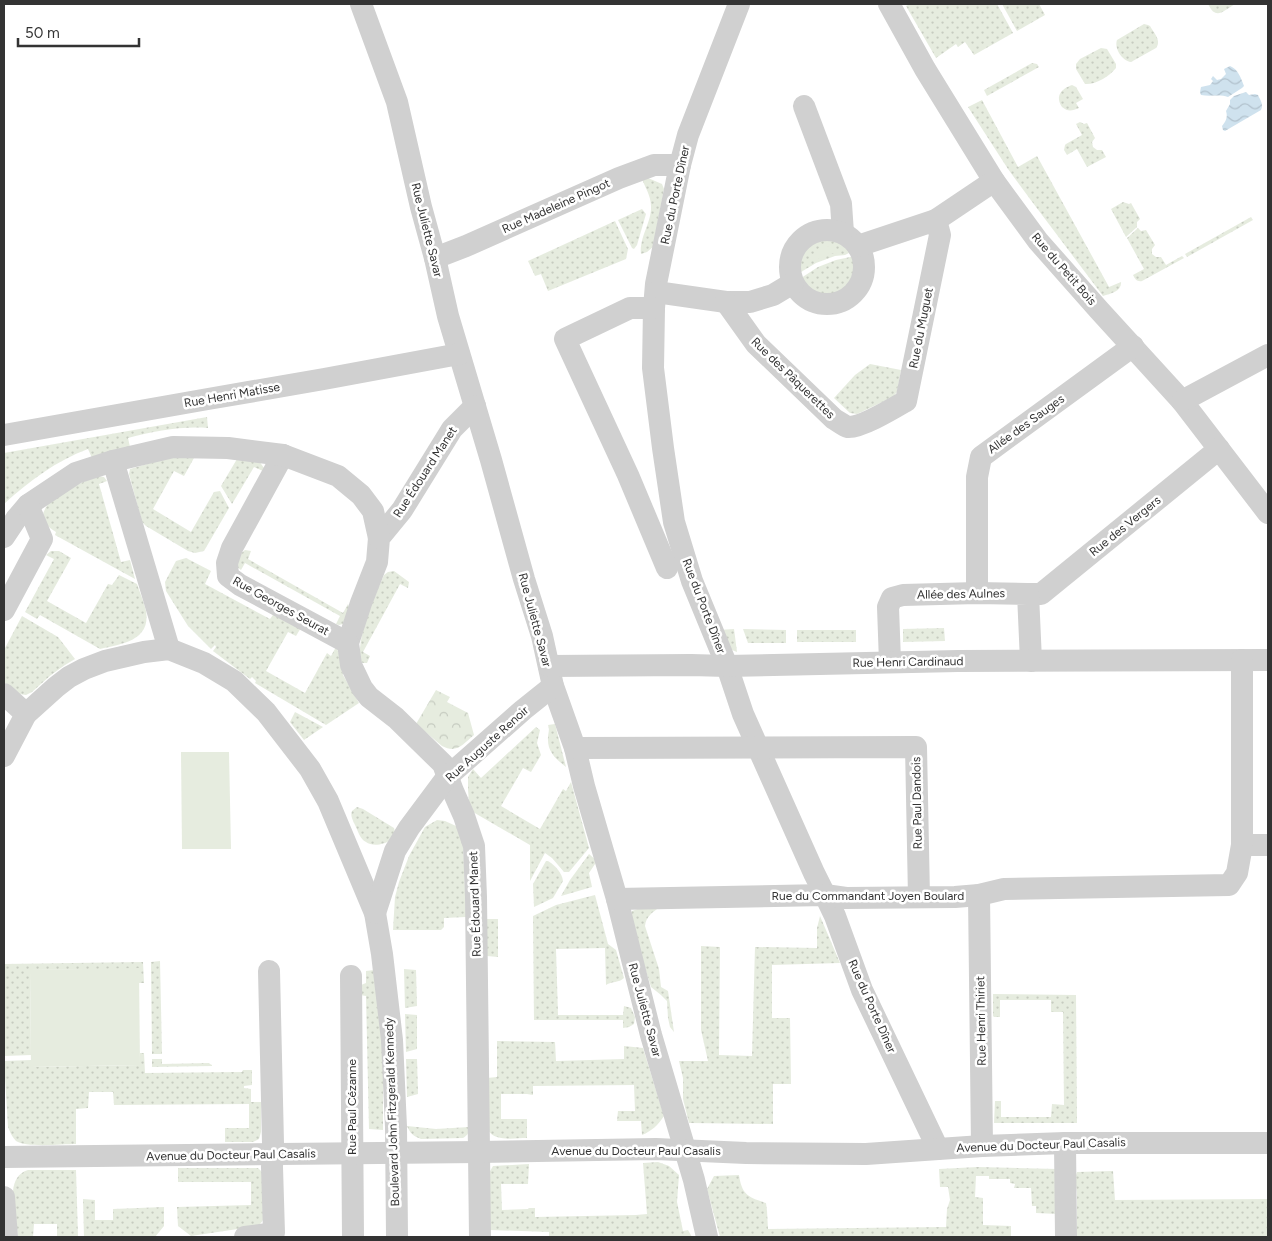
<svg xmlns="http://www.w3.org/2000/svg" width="1272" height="1241" font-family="Figtree,sans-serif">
  <defs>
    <pattern id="grass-dots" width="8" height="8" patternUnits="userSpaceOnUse" patternTransform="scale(1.25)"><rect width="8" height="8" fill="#e6ecdf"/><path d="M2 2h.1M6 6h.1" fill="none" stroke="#c6cbc0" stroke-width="1.8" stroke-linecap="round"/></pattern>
    <pattern id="forest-crowns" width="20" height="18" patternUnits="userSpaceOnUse" patternTransform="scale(1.25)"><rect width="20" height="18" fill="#e6ecdf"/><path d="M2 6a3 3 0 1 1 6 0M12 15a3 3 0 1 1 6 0" fill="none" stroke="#c6cbc0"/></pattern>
    <pattern id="water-waves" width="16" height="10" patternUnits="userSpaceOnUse" patternTransform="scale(1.25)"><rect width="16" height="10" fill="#cfe2ee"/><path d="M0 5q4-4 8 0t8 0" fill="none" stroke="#b2c2cd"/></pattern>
  </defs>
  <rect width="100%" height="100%" fill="#fff"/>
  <g fill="url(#grass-dots)">
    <path d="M910 4H997L1013 33 974 55 965 42 958 47 956 44 936 58 906 6Z"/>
    <path d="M1002 4H1039L1045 15 1017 31Z"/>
    <path d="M1208 4H1235C1222 12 1216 20 1208 4Z"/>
    <path d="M1144 24 1148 25 1150 26C1154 33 1162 41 1156 48L1131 62C1122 61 1114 48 1117 40Z"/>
    <path d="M1101 48 1107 49 1116 64V68C1110 76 1095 85 1085 84L1076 69V64L1080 59Z"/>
    <path d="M1032 63 1037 64 1039 67 987 96 984 90Z"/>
    <path d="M1072 85 1076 87 1083 99 1076 103 1079 108C1072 111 1068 112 1062 107 1055 96 1061 89 1072 85Z"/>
    <path d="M982 100 1018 167 1037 156 1109 287 1121 282C1122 291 1111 294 1103 296L1030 199 1008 169 968 107Z"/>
    <path d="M1080 122 1084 124 1087 123 1095 138 1092 142 1093 147 1097 150H1102L1106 157 1087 167 1077 149 1067 155 1064 150 1065 145 1066 144 1082 135 1076 124Z"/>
    <path d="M648 178 662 184 664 189 653 247 647 252 641 254C639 237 652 222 651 206 651 196 645 187 642 179Z"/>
    <path d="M1123 202 1129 204 1131 203 1140 219 1137 222V227L1126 237 1111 209Z"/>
    <path d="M642 209 646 214 637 245 634 249 632 248 618 220Z"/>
    <path d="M1251 217 1253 220 1187 257 1185 254Z"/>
    <path d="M615 221 628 249 626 259 548 291 541 274 535 276 528 261Z"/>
    <path d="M1138 228 1141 231 1146 230 1155 245 1152 249V254L1156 257H1161L1166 265 1182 256 1184 258 1142 281C1137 282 1135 279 1133 275L1144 269 1127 238Z"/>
    <path d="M826 236C838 238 846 242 853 251L845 255 835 256 816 263 796 275C793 252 805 240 826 236Z"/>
    <path d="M855 256C864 295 820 314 798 280L818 267 836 260Z"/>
    <path d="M870 364 901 370 897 392 893 397 857 414 850 413 834 398 855 375Z"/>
    <path d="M207 417 208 428C181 426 155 431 128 438L130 447 92 458 88 449C56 461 29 481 4 504V453Z"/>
    <path d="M171 457C179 459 186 456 194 458L184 476 174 471 153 509 191 532 214 492 220 491 229 508 204 551 195 553 188 551 146 526 142 522 129 474 130 469Z"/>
    <path d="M237 459 259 461 264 468 263 471 254 467 232 504 221 486Z"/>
    <path d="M98 476 104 477 107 481 99 484 121 562 130 560 135 579 55 535 56 532C17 509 78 483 98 476Z"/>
    <path d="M245 550 251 551 248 559 343 613 348 604 349 607 343 624 339 625 336 624 340 616 245 563 241 570 237 567 239 555Z"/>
    <path d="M51 551H59L71 558 47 601 86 623 108 584 112 585 119 575 137 584C140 593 144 602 146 611 151 641 121 644 100 649L40 615 37 619 25 612 54 559 46 555Z"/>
    <path d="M186 558 211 571 205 584 270 619 275 612 302 626 296 636 288 632 266 671 305 693 327 653 331 656 336 647 341 657 343 675 359 703 326 725 255 683 256 681 252 677 250 679 213 651 216 647 215 645 211 649 188 626 166 591 165 582 176 561Z"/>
    <path d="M394 571 409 582 408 588 400 584 363 652 370 656 367 663H363L361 662C355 640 375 595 384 575L388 572Z"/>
    <path d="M22 616 58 637 75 659 65 665 51 675 32 692 26 695 19 694 4 682V650Z"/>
    <path d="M944 628 945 641 903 642V629Z"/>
    <path d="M734 629 737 652 727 648 718 630Z"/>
    <path d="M743 629 786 630V643H748Z"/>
    <rect x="797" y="630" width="59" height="12"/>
    <path d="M295 712 323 727 304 740 290 722Z"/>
    <path d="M555 724 566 767C556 759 547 752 548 737 548 733 550 730 548 725Z"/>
    <path d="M536 727 540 730 537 743 541 755 531 772 523 768 501 806 540 829 563 789 566 791 571 782 589 848 569 872H564L552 858 545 853 530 881V845L473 812 469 803 468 789V777L473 769 481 778Z"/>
    <path d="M357 807 363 809 394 828C399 842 375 849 366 842 360 839 358 831 355 825 353 820 350 816 352 811Z"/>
    <path d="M437 820 445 821 456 826 463 839 466 917 444 918V927L441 930H393L395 897 399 882 409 856 425 827Z"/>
    <path d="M589 854 597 861 589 873 592 887 561 896 570 880Z"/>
    <path d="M546 861H548C555 865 562 873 563 881L553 898 534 907 533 884Z"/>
    <path d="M595 895 608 944 616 950 624 978C619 983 612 981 606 985L605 948 556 949 558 1015H623L624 1006 631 1008 635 1017 634 1024 629 1027 623 1028V1020H534L533 916 556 905Z"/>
    <path d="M643 907H660C653 912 646 916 645 926L659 969 661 987 668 991 674 1032 670 1027 668 1018 667 1001 661 995 651 987 629 916 632 911Z"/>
    <path d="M820 916 840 963 772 965V1018H790L791 1084H773V1124L689 1123 683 1099V1078L679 1061H708L701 1030V946L720 947 719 1055 752 1056 755 947 817 948V928Z"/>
    <path d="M486 919H498V957L487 956Z"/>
    <path d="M160 961 162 1054H152L151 962Z"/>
    <path d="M143 962 144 983H139V969L30 970 31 1055 4 1056V964Z"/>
    <path d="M404 969 416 970 417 1006 405 1008Z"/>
    <path d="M374 970 383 1049V1130L369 1129 366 996 354 994 361 985 366 983V971Z"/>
    <path d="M993 994 1076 995 1077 1123H994L995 1101H1001V1117H1051L1052 1104 1064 1105 1063 1012H1051V1000H1000V1017H994L993 1016Z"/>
    <path d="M405 1014 417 1015V1049L406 1052Z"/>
    <path d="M497 1041 555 1042 556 1061 624 1059V1046L643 1048 664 1116C658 1125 652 1131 642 1135L641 1121H617L618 1111H635L634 1085 533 1086V1095L527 1094H501V1119H527V1138C514 1138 495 1142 488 1130L487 1078 497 1077Z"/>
    <path d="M140 1053H144L145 1073 242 1072 243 1070H252V1085L244 1086V1088L251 1089V1102H261V1132L259 1139 253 1142H225V1128H249V1104L114 1105 113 1092H89L88 1108 76 1109V1144C63 1144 26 1148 16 1141 12 1137 10 1132 8 1127L4 1061 31 1060V1067L140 1065Z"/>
    <path d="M152 1059H162V1064L209 1063 210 1064 212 1065V1066L152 1067Z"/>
    <path d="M406 1059H417L418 1094 407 1097Z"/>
    <path d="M407 1126 436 1129 469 1127C469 1133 468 1135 463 1138L421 1139C413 1136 410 1133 407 1126Z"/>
    <path d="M658 1162 669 1166 679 1175 677 1202 683 1231 688 1230 692 1237H549V1232L490 1230 489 1173 493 1166 529 1164 528 1184H501L502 1210 528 1209 529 1208H535V1217L636 1215 647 1214 643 1163Z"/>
    <path d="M978 1167 1057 1169 1058 1214 1036 1213V1206H1032L1031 1188H1014L1015 1184 1010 1183V1179H989V1176H976L975 1197 983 1198V1225L1011 1226V1237H720L707 1189 714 1176 739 1175C742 1195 748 1197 766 1203L767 1211 768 1229 946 1227 947 1209 950 1200 948 1187H940L939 1169Z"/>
    <path d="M178 1168H258L262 1172 263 1220 260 1224 257 1226 191 1236 178 1226 177 1207 251 1205V1182H178Z"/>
    <path d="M28 1170H76L78 1237H57V1224H34L33 1237H18L13 1191C14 1181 18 1173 28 1170Z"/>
    <path d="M1113 1171 1115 1200 1268 1199V1237H1077V1193L1075 1178 1077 1172Z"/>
    <path d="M83 1199 95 1200V1220H113V1209L164 1207V1226L155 1237H84Z"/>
  </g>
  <path fill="url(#forest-crowns)" d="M436 690 450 697 447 702 468 713 474 735C463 744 457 754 442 746L416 724Z"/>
  <g fill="#e6ecdf">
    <path d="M821 246H827L833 247 837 253 827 254 816 260 815 258 816 251Z"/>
    <path d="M181 752H229L231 849H182Z"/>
    <path d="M139 968 140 1065 31 1067 30 970Z"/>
  </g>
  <g fill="url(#water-waves)">
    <path d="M1230 66C1238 69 1241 78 1244 86L1242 88 1228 97C1220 94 1210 97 1201 95L1200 92 1201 87 1210 85 1213 81 1211 79 1213 76 1217 80 1221 79 1226 74 1224 69Z"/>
    <path d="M1246 92 1249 95 1255 94 1258 95C1260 100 1264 104 1261 110L1225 131 1223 130 1222 126C1226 121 1228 117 1226 111L1230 104V100L1234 96Z"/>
  </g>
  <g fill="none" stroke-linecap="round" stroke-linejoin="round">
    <g stroke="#d0d0d0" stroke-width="22">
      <path d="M361 4 397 102 421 207 435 258 448 316 491 460 524 579 542 636 553 686 575 748 584 786 617 899 651 1035 694 1180 707 1237"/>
      <path d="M739 4 688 135 680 165 656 284 654 308 653 368 663 448 674 522 692 581 727 666 743 714 814 873 825 895 835 916 862 990 938 1149"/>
      <path d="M889 4 925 69 994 181 1038 241 1099 310 1182 401 1268 513"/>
      <path d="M804 106 841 204 843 233"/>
      <circle cx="827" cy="267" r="37"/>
      <path d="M858 246 936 220 994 181"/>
      <path d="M435 258 466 246 619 178 654 165H680"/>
      <path d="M656 292 726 302H750L773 295 793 283"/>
      <path d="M726 302 756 344 834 419C838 421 844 426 848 427 861 428 894 408 906 401L940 235 936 220"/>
      <path d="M654 308H630L565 339 628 475 667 568"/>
      <path d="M1182 401 1268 355"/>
      <path d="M475 406 452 429 402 510 379 538 377 562 361 603 348 643 351 665 362 688 369 697 396 718 443 764 453 791 464 816 474 846 476 897 480 1237"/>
      <path d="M4 435 208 399 324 379 459 354"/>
      <path d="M283 455 232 548 227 563 228 576 240 585 348 643"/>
      <path d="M113 461 169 649"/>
      <path d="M4 537 16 519 28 505 76 473 113 461 173 447 228 448 283 455 338 476 361 495 373 511 379 538"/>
      <path d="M977 593V477L981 457 1133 346"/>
      <path d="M1028 594H1041L1219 449"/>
      <path d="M4 610 42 539 28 505"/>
      <path d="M890 662 888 607 892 598 903 595 977 593 1028 594 1031 661"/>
      <path d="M549 666 691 665 727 666 958 661 1268 660"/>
      <path d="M4 694 26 714"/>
      <path d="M575 748 916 747 919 897"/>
      <path d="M4 756 26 714 56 687 69 677 84 669 105 661 144 652 169 649 204 663 234 681 266 712 310 769 328 801 375 913 382 954 392 1040 396 1127 397 1237"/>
      <path d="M1242 845H1268"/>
      <path d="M979 895 982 1146"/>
      <path d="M617 899 825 895 846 898 955 897 979 895 1004 889 1229 885 1237 873 1242 845V660"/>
      <path d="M375 913 395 851 409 828 447 777 523 710 553 686"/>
      <path d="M351 976 353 1237"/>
      <path d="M1065 1143 1066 1237"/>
      <path d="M4 1157 479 1152 656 1149 746 1153 866 1154 982 1146 1065 1143H1268"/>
      <path d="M4 1197 7 1237"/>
      <path d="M245 1237 274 1233 272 1167 273 1143 269 971"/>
    </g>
  </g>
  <g text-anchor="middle" stroke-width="5" stroke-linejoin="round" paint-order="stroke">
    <g font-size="12" fill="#333" stroke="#fff">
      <text transform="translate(675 195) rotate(-78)" y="4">Rue du Porte Dîner</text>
      <text transform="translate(556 206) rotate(-24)" y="4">Rue Madeleine Pingot</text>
      <text transform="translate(427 230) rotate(76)" y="4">Rue Juliette Savar</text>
      <text transform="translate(1064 269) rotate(49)" y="4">Rue du Petit Bois</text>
      <text transform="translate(921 328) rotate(-79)" y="4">Rue du Muguet</text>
      <text transform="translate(793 378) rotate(44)" y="4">Rue des Pâquerettes</text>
      <text transform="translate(232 395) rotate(-10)" y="4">Rue Henri Matisse</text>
      <text transform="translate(1026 424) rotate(-36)" y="4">Allée des Sauges</text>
      <text transform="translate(425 472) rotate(-57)" y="4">Rue Édouard Manet</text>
      <text transform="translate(1125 526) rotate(-39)" y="4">Rue des Vergers</text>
      <text transform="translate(961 594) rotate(-1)" y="4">Allée des Aulnes</text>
      <text transform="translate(281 606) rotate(29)" y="4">Rue Georges Seurat</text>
      <text transform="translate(704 606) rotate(69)" y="4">Rue du Porte Dîner</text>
      <text transform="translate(535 620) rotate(75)" y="4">Rue Juliette Savar</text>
      <text transform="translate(908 662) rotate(-1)" y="4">Rue Henri Cardinaud</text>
      <text transform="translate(487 744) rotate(-42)" y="4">Rue Auguste Renoir</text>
      <text transform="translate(917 803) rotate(-91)" y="4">Rue Paul Dandois</text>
      <text x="868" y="900">Rue du Commandant Joyen Boulard</text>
      <text transform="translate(475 904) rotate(-92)" y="4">Rue Édouard Manet</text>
      <text transform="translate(872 1006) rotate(66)" y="4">Rue du Porte Dîner</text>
      <text transform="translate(645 1010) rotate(75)" y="4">Rue Juliette Savar</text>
      <text transform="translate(981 1021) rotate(-91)" y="4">Rue Henri Thiriet</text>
      <text transform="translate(352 1107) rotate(-90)" y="4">Rue Paul Cézanne</text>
      <text transform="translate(392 1112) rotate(-92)" y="4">Boulevard John Fitzgerald Kennedy</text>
      <text transform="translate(1041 1145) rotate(-2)" y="4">Avenue du Docteur Paul Casalis</text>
      <text x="636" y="1155">Avenue du Docteur Paul Casalis</text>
      <text transform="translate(231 1155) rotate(-1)" y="4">Avenue du Docteur Paul Casalis</text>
    </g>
  </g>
  <rect width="1272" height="1241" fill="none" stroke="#333333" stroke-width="10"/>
  <path d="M18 38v8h121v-8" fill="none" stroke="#333333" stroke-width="2.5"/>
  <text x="25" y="38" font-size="15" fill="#333333" stroke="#ffffff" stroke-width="4" paint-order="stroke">50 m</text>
</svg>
